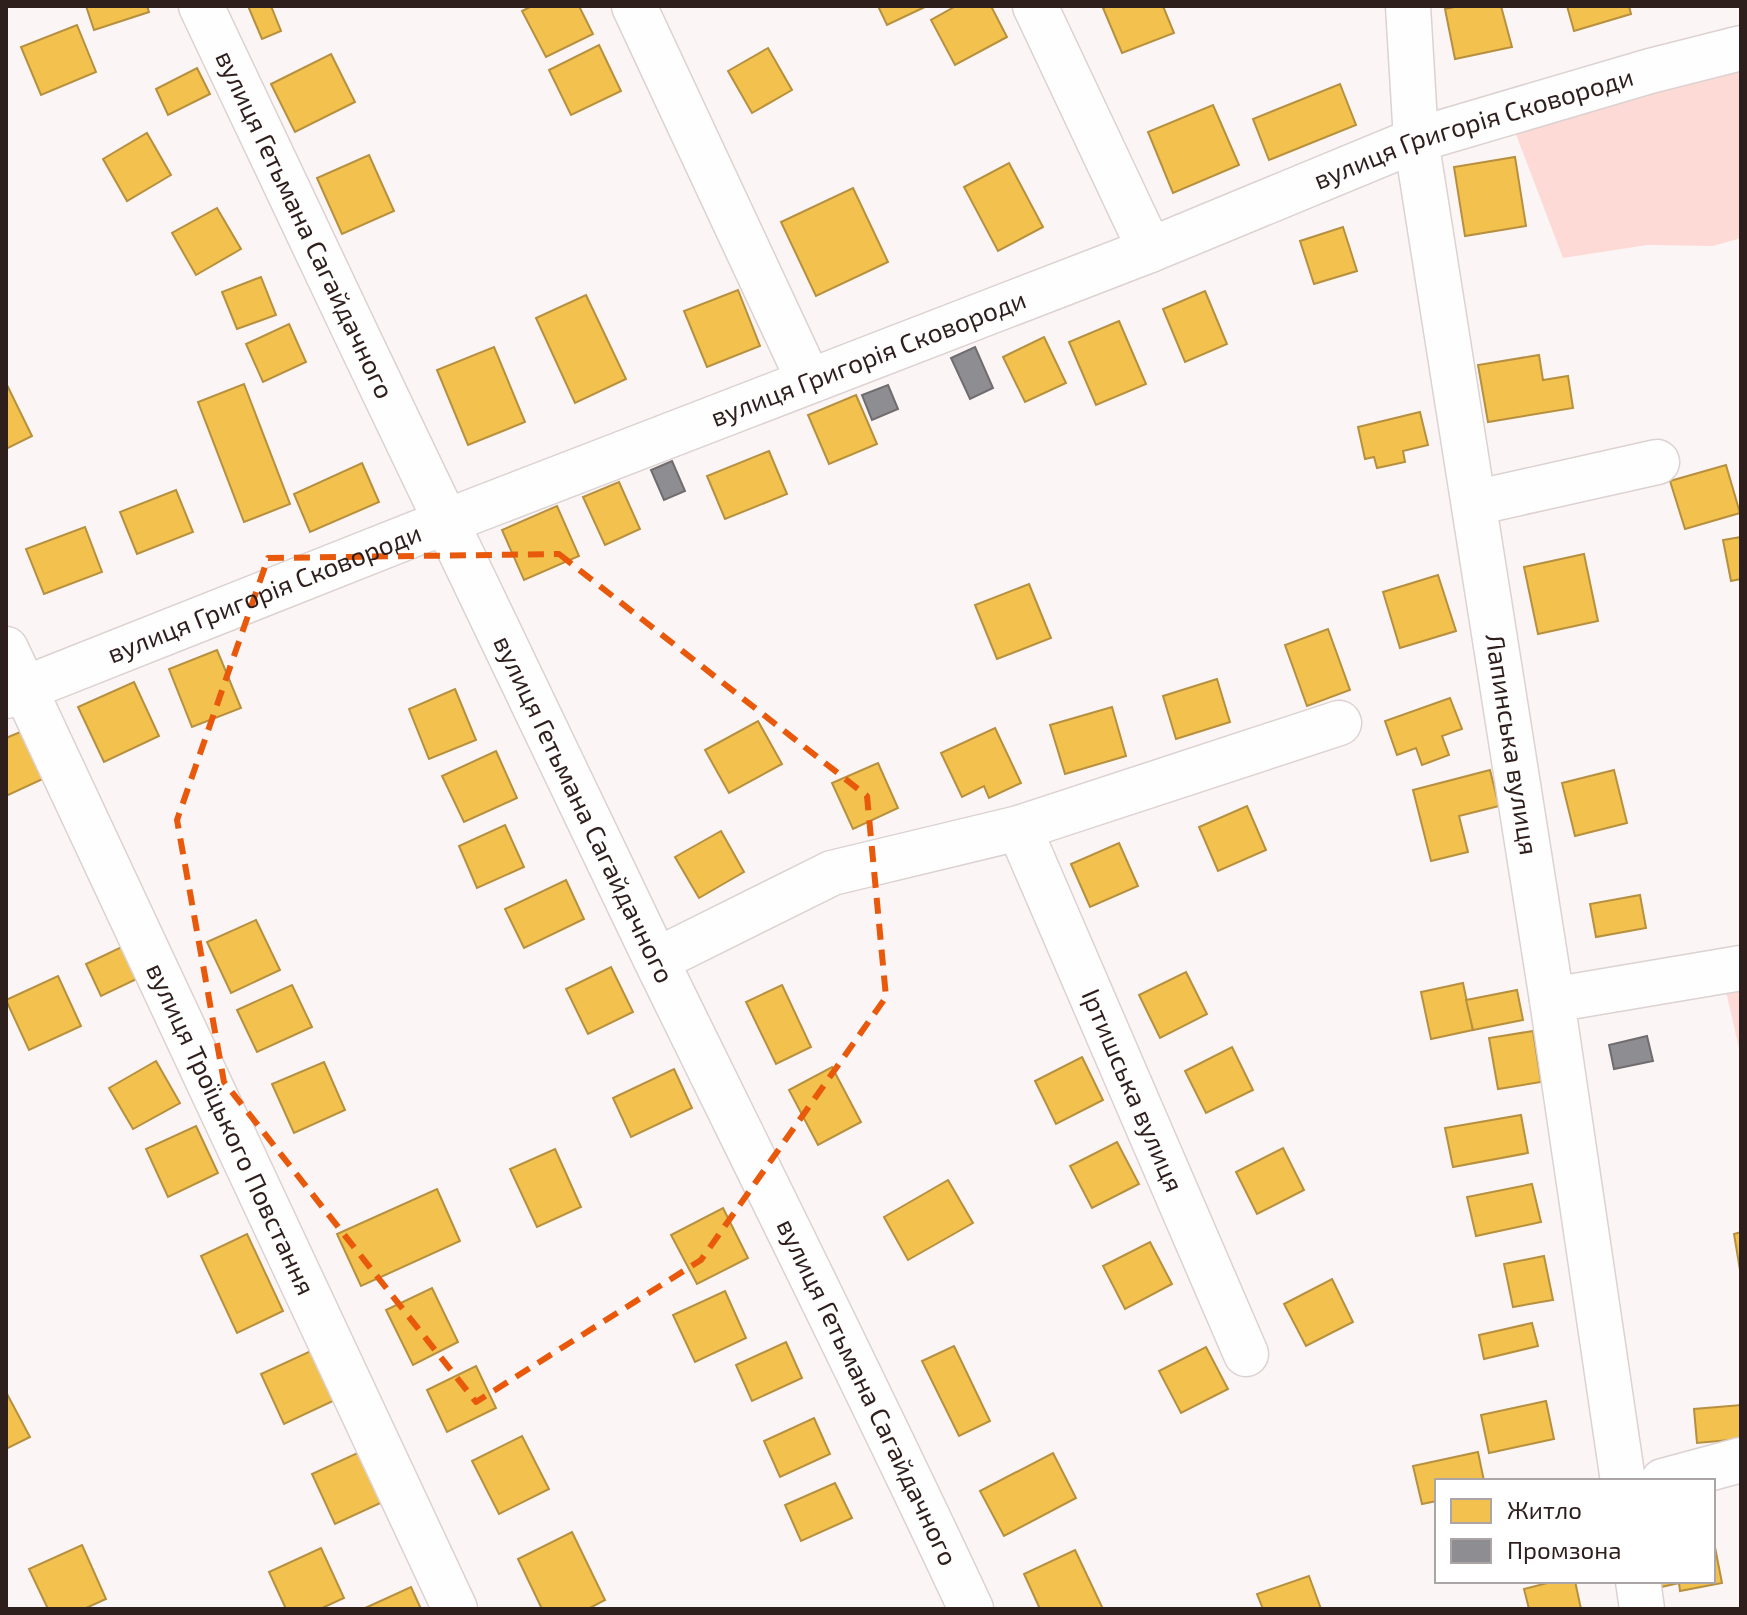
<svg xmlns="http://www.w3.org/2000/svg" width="1747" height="1615" font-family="'Exo 2',sans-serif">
  <rect width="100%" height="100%" fill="#fbf6f5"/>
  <g fill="#fddad6">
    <path d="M1741 64V238L1713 246 1647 245 1563 258 1512 124Z"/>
    <path d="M1741 984V1057L1725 987Z"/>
  </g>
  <g fill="#f2c14e" stroke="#b7903f" stroke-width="2">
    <path d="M86 6H147L149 12 94 30Z"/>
    <path d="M248 6H271L281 31 262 39Z"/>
    <path d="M532 6H579L593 34 546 57 522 11Z"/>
    <path d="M878 6H927L887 25Z"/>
    <path d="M956 6H991L1007 37 955 65 931 20Z"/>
    <path d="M1107 6H1163L1174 33 1122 53 1103 8Z"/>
    <path d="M1459 6H1501L1512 47 1455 59 1445 9Z"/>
    <path d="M1567 6H1629L1631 14 1574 31Z"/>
    <path d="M77 25 96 72 41 95 21 47Z"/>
    <path d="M599 45 621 91 571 115 549 70Z"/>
    <path d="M768 48 792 90 752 113 728 71Z"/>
    <path d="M331 54 355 102 295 132 271 84Z"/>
    <path d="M197 68 210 94 168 115 156 89Z"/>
    <path d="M1340 84 1356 125 1269 160 1253 119Z"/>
    <path d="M1213 105 1239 165 1173 193 1148 132Z"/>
    <path d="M147 133 171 175 127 201 103 159Z"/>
    <path d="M369 155 394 211 342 234 317 178Z"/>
    <path d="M1515 157 1526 226 1465 236 1454 167Z"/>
    <path d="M1009 163 1043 227 998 251 964 187Z"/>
    <path d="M853 188 888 262 816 296 781 222Z"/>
    <path d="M217 208 241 249 196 275 172 233Z"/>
    <path d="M1343 227 1357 271 1314 284 1300 241Z"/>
    <path d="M261 277 276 315 237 329 222 292Z"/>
    <path d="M738 290 760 346 707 367 684 311Z"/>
    <path d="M1205 291 1227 344 1185 362 1163 309Z"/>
    <path d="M586 295 626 379 575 403 536 318Z"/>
    <path d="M1119 321 1146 384 1096 405 1069 342Z"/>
    <path d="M289 324 306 362 263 382 246 344Z"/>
    <path d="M1044 337 1066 383 1025 402 1003 357Z"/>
    <path d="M494 347 525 422 468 445 437 370Z"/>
    <path d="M1539 355 1543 380 1568 376 1573 408 1488 422 1478 365Z"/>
    <path d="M244 384 290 504 244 522 198 402Z"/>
    <path d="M7 385 32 436 6 449V386Z"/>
    <path d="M856 395 877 444 829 464 808 415Z"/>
    <path d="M1420 412 1428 445 1403 451 1405 462 1377 468 1374 457 1365 459 1358 427Z"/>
    <path d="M769 451 787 494 725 519 707 476Z"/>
    <path d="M362 463 379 502 310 532 294 494Z"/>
    <path d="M1726 465 1740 513 1685 529 1670 481Z"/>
    <path d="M619 482 640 529 605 545 583 497Z"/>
    <path d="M176 490 193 532 137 554 120 512Z"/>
    <path d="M557 506 579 556 524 580 502 530Z"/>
    <path d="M85 527 102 572 44 594 26 549Z"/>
    <path d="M1741 537V579L1731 581 1723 540Z"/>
    <path d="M1584 554 1598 621 1538 634 1524 567Z"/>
    <path d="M1438 575 1456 631 1400 648 1383 592Z"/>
    <path d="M1029 584 1051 638 997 659 975 605Z"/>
    <path d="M1328 629 1350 690 1307 706 1285 645Z"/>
    <path d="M217 650 241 708 192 727 169 669Z"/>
    <path d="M1217 679 1230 722 1176 739 1163 696Z"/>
    <path d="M134 682 159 736 104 762 78 707Z"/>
    <path d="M455 689 476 740 429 759 409 709Z"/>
    <path d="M1450 698 1462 729 1442 736 1449 755 1422 765 1416 748 1397 755 1385 721Z"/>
    <path d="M1112 707 1126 756 1065 774 1050 725Z"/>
    <path d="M758 721 782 764 729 793 705 750Z"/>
    <path d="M995 728 1021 783 989 798 984 786 962 797 941 753Z"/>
    <path d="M25 730 47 777 6 796V738Z"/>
    <path d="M496 751 517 798 464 822 442 776Z"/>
    <path d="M878 763 898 808 853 829 832 783Z"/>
    <path d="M1490 770 1499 806 1459 816 1468 852 1431 861 1413 790Z"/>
    <path d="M1614 770 1627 823 1575 836 1562 783Z"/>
    <path d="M1247 806 1266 850 1218 871 1199 827Z"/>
    <path d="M505 825 524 867 477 888 459 846Z"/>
    <path d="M721 831 744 872 699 898 675 857Z"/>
    <path d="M1119 843 1138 886 1090 907 1071 864Z"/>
    <path d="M566 880 584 919 524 948 505 909Z"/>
    <path d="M1640 895 1646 928 1596 937 1590 904Z"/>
    <path d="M256 920 280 970 231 993 207 942Z"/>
    <path d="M130 943 145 975 101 996 86 964Z"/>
    <path d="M611 967 633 1012 588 1034 566 989Z"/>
    <path d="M1186 972 1207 1014 1160 1038 1139 995Z"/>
    <path d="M58 976 81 1026 29 1050 6 1000Z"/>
    <path d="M1463 983 1473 1030 1431 1039 1421 992Z"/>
    <path d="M292 985 312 1027 257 1052 237 1010Z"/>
    <path d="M782 985 811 1047 776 1064 746 1002Z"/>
    <path d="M1517 990 1523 1020 1473 1030 1466 1000Z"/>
    <path d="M1533 1031 1541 1082 1498 1089 1489 1038Z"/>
    <path d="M1232 1047 1253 1090 1206 1113 1185 1071Z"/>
    <path d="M1082 1057 1103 1100 1056 1124 1035 1081Z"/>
    <path d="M156 1061 180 1103 133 1129 109 1088Z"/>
    <path d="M324 1062 345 1110 294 1133 272 1084Z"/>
    <path d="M832 1067 861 1122 818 1145 789 1090Z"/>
    <path d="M674 1069 692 1108 631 1137 613 1098Z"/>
    <path d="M1521 1115 1528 1153 1453 1167 1445 1128Z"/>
    <path d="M196 1126 218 1173 168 1197 146 1149Z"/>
    <path d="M1117 1142 1139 1184 1092 1208 1070 1166Z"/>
    <path d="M1283 1148 1304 1190 1257 1214 1236 1172Z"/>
    <path d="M555 1149 581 1207 537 1227 510 1169Z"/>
    <path d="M948 1180 973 1223 908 1260 884 1217Z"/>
    <path d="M1532 1184 1541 1222 1476 1236 1467 1197Z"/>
    <path d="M437 1189 460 1241 361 1286 337 1234Z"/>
    <path d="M723 1208 748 1258 697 1284 671 1235Z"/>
    <path d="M1741 1232V1276L1734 1234Z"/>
    <path d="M247 1234 283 1311 237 1333 201 1256Z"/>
    <path d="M1150 1242 1172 1284 1125 1309 1103 1266Z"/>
    <path d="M1544 1256 1553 1300 1513 1307 1504 1264Z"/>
    <path d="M1332 1279 1353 1322 1306 1346 1284 1304Z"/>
    <path d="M432 1288 458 1342 413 1365 386 1310Z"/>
    <path d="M725 1291 746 1338 695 1362 673 1315Z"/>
    <path d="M1532 1323 1538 1346 1484 1359 1479 1335Z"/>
    <path d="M786 1342 802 1378 752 1401 736 1365Z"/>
    <path d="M954 1346 990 1421 959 1436 922 1361Z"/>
    <path d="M1206 1347 1228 1389 1181 1413 1159 1371Z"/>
    <path d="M313 1350 335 1400 284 1424 261 1374Z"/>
    <path d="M476 1366 496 1408 447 1432 427 1390Z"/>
    <path d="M6 1392 30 1437 6 1449Z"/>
    <path d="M1546 1401 1554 1439 1489 1453 1481 1415Z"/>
    <path d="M1741 1405V1439L1697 1443 1694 1409Z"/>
    <path d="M814 1418 830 1454 780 1477 764 1441Z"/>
    <path d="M522 1436 549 1489 499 1514 472 1461Z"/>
    <path d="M364 1450 387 1500 335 1524 312 1474Z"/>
    <path d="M1478 1452 1484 1481H1437V1501L1422 1504 1413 1466Z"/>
    <path d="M1053 1453 1076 1498 1004 1536 980 1491Z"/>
    <path d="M835 1483 852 1518 801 1541 785 1505Z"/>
    <path d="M572 1532 605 1600 588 1609H542L518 1559Z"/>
    <path d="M1713 1537 1722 1583 1680 1591 1679 1583 1657 1588 1656 1581H1713Z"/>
    <path d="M82 1545 106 1599 84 1609H48L29 1569Z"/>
    <path d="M321 1548 344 1598 320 1609H286L269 1572Z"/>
    <path d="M1075 1550 1103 1609H1040L1024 1574Z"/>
    <path d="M1309 1576 1321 1609H1263L1257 1594Z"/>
    <path d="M1555 1581H1575L1581 1609H1529L1524 1589Z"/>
    <path d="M411 1587 421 1609H363Z"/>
  </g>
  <g fill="#8d8d92" stroke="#706c6f" stroke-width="2">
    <path d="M975 347 993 388 970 399 951 358Z"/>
    <path d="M888 385 898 409 872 420 862 395Z"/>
    <path d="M672 461 685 491 664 500 651 470Z"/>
    <path d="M1647 1036 1653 1061 1614 1069 1609 1045Z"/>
  </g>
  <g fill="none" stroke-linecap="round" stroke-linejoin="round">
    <defs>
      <g id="minor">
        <path id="s1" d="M201 6C351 324 502 641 655 958 761 1175 869 1390 971 1609"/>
        <path d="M634 6 809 381"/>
        <path d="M1035 6 1150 250"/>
        <path id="s2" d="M1408 6 1416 140 1552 1000 1623 1481"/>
        <path d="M1474 503 1657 462"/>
        <path id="s3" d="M6 649 455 1609"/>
        <path id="s4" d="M6 696 445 522 1150 250 1416 140 1650 71 1741 48"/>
        <path id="s5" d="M1019 828 1246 1354"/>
        <path d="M657 960 832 873 1019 828 1339 723"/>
        <path d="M1552 1000 1741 968"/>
        <path d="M1663 1481 1741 1460"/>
        <path d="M1638 1581 1642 1609"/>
      </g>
    </defs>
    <use href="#minor" stroke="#dcd2d1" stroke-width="47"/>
    <use href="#minor" stroke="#fefefe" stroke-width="44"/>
  </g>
  <path fill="none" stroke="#e8590c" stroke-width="6" stroke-dasharray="16 10" stroke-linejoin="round" d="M559 554 867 796 886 997 701 1260 476 1402 224 1082 177 820 268 558Z"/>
  <g text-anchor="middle" stroke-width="8" stroke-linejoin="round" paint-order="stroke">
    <g font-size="26" fill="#2e1f1d" stroke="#fff">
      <text dy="9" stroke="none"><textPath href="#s4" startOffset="1574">вулиця Григорія Сковороди</textPath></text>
      <text dy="9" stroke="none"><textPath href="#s1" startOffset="242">вулиця Гетьмана Сагайдачного</textPath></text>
      <text dy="9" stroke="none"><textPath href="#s4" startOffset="926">вулиця Григорія Сковороди</textPath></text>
      <text dy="9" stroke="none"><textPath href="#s4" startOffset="278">вулиця Григорія Сковороди</textPath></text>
      <text dy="9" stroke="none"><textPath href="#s2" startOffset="746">Лапинська вулиця</textPath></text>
      <text dy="9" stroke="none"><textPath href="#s1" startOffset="890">вулиця Гетьмана Сагайдачного</textPath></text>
      <text dy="9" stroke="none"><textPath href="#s5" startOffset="286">Іртишська вулиця</textPath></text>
      <text dy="9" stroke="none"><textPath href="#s3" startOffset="530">вулиця Троїцького Повстання</textPath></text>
      <text dy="9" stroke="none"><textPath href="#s1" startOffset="1538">вулиця Гетьмана Сагайдачного</textPath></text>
    </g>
  </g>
  <rect width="1747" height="1615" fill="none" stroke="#2e1f1d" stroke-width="16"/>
  <rect x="1435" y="1479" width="280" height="104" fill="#ffffff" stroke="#aba5a5" stroke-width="2"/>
  <rect x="1451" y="1499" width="40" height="24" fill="#f2c14e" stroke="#aba5a5" stroke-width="2"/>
  <text x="1507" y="1519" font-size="24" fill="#2e1f1d">Житло</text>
  <rect x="1451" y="1539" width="40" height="24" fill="#8d8d92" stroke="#aba5a5" stroke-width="2"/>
  <text x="1507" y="1559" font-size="24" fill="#2e1f1d">Промзона</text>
</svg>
